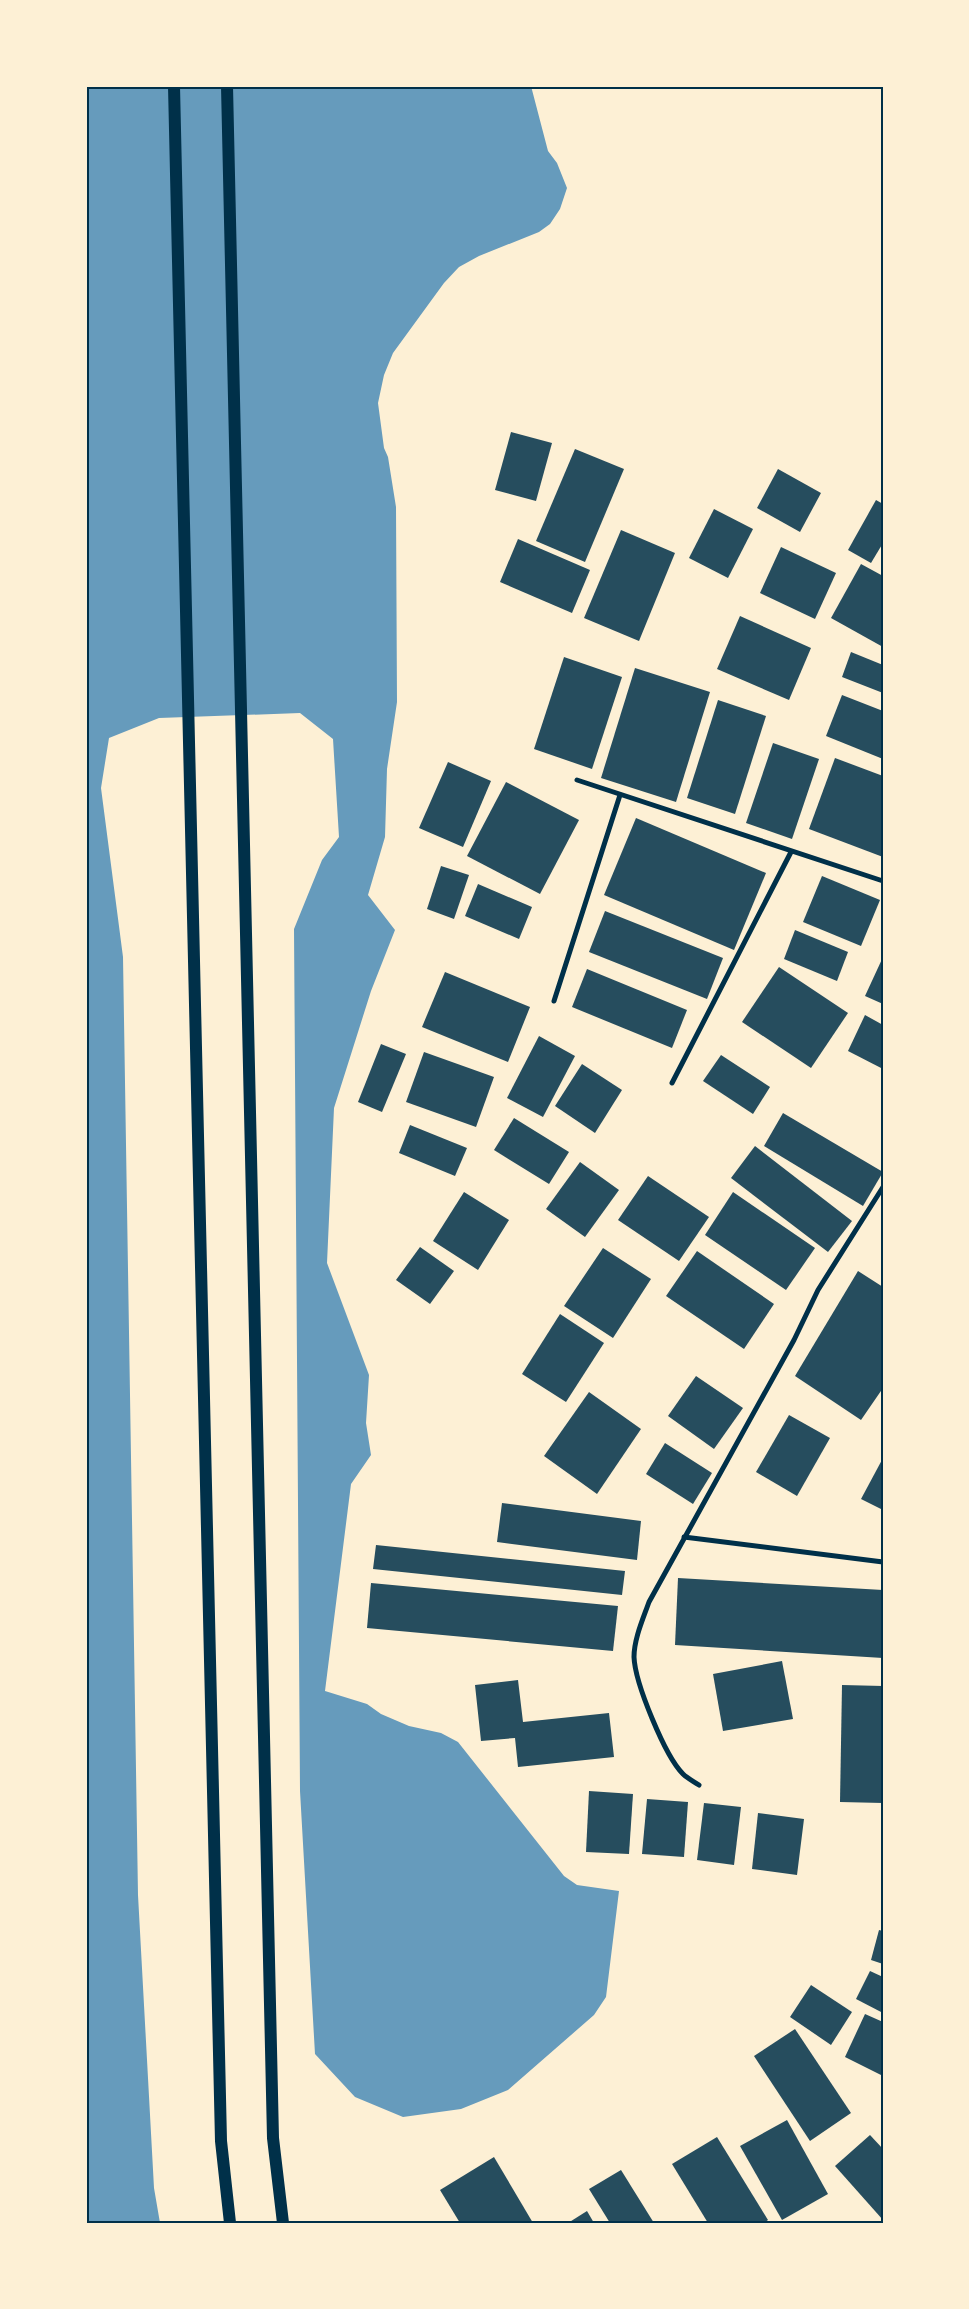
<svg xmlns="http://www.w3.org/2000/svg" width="969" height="2309" font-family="Signika,sans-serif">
  <rect width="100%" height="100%" fill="#fdf0d5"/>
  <path fill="#669bbc" d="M86 86H531L548 151 557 163 567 188 560 209 550 224 539 232 479 256 459 267 444 283 393 353 384 375 378 403 384 448 388 457 396 507 397 702 387 769 385 837 368 895 395 930 371 991 334 1108 327 1263 369 1375 366 1423 371 1455 351 1484 325 1691 367 1704 381 1714 409 1726 441 1733 458 1742 564 1876 577 1885 619 1891 606 1997 594 2015 508 2090 461 2109 403 2117 355 2097 315 2054 300 1791 294 929 322 860 339 837 333 739 300 713 159 718 109 738 101 788 123 957 138 1895 154 2188 160 2223H86Z"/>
  <g fill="#264d5e">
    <path d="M511 432 552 443 536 501 495 490Z"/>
    <path d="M575 449 624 469 585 562 536 541Z"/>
    <path d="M778 469 821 493 800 532 757 508Z"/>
    <path d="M876 500 883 504V543L871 563 848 550Z"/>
    <path d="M714 509 753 529 728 578 689 558Z"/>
    <path d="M621 530 675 553 639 641 584 618Z"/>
    <path d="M518 539 590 570 572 613 500 582Z"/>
    <path d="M781 547 836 573 815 619 760 593Z"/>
    <path d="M861 564 883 576V647L831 618Z"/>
    <path d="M740 616 811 648 789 700 717 669Z"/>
    <path d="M851 652 883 665V693L842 677Z"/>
    <path d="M564 657 622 677 592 769 534 749Z"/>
    <path d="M635 668 710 692 676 802 601 778Z"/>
    <path d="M842 695 883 711V759L826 736Z"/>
    <path d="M718 700 766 716 735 814 687 798Z"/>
    <path d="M773 743 819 759 792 839 746 823Z"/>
    <path d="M835 758 883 776V857L809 829Z"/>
    <path d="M448 762 491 781 463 847 419 828Z"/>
    <path d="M506 782 579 820 540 894 467 856Z"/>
    <path d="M636 818 766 873 734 950 604 895Z"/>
    <path d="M441 866 469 875 454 919 427 909Z"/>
    <path d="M822 876 880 900 861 946 803 922Z"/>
    <path d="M478 884 532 907 519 939 465 916Z"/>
    <path d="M605 911 723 958 707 999 589 952Z"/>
    <path d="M795 930 848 952 837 981 784 959Z"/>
    <path d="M883 957V1004L865 996Z"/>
    <path d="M779 967 848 1013 811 1068 742 1022Z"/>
    <path d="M587 969 687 1010 672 1048 572 1007Z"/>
    <path d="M445 972 530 1007 508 1062 422 1027Z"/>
    <path d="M865 1015 883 1025V1069L848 1051Z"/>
    <path d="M539 1036 575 1056 543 1117 507 1098Z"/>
    <path d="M381 1044 406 1054 382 1112 358 1102Z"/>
    <path d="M424 1052 494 1077 476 1127 406 1102Z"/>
    <path d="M721 1055 770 1087 753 1114 703 1081Z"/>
    <path d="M582 1064 622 1090 595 1133 555 1106Z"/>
    <path d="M783 1113 883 1172 863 1206 764 1146Z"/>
    <path d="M514 1118 569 1152 549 1184 494 1150Z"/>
    <path d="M410 1125 467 1148 455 1176 399 1153Z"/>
    <path d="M755 1146 852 1221 828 1252 731 1178Z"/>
    <path d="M580 1162 619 1190 585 1237 546 1209Z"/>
    <path d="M648 1176 709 1217 679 1261 618 1220Z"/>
    <path d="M464 1192 509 1220 478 1270 433 1241Z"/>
    <path d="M733 1192 815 1248 786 1290 705 1235Z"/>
    <path d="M420 1247 454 1271 430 1304 396 1280Z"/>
    <path d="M603 1248 651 1279 613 1338 564 1306Z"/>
    <path d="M697 1251 774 1304 744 1349 666 1296Z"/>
    <path d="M858 1271 883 1287V1388L861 1420 795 1376Z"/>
    <path d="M560 1314 604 1343 566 1402 522 1374Z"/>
    <path d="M696 1376 743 1408 714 1449 668 1416Z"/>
    <path d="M589 1392 641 1429 597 1494 544 1456Z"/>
    <path d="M789 1415 830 1438 797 1496 756 1472Z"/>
    <path d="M665 1443 712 1473 693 1504 646 1474Z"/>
    <path d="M883 1458V1510L861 1499Z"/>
    <path d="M502 1503 641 1521 637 1560 497 1542Z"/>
    <path d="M376 1545 625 1571 622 1595 373 1569Z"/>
    <path d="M678 1578 883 1590V1658L675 1645Z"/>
    <path d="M371 1583 618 1606 613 1651 367 1628Z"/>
    <path d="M782 1661 793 1719 723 1731 713 1674Z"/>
    <path d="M518 1680 523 1722 609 1713 614 1757 518 1767 515 1738 481 1741 475 1685Z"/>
    <path d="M842 1685 883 1686V1803L840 1802Z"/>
    <path d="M589 1791 633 1794 629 1854 586 1852Z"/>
    <path d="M647 1799 688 1802 684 1857 642 1854Z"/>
    <path d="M704 1803 741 1807 734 1865 697 1860Z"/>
    <path d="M758 1813 804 1819 797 1875 752 1869Z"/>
    <path d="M879 1930 883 1931V1964L871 1960Z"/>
    <path d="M870 1971 883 1977V2013L856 1999Z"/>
    <path d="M811 1985 852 2012 831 2045 790 2017Z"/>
    <path d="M865 2014 883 2022V2076L845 2057Z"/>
    <path d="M795 2029 851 2113 810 2141 754 2056Z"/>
    <path d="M787 2120 828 2194 782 2220 740 2146Z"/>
    <path d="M870 2135 883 2149V2220L835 2166Z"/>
    <path d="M717 2137 768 2220 764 2223H708L672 2164Z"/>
    <path d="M494 2157 533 2223H460L440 2190Z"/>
    <path d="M621 2170 654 2223H610L589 2189Z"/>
    <path d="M587 2211 594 2223H568Z"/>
  </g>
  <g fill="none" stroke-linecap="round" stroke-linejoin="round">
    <g stroke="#003049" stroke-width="5">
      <path d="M577 780 883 881"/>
      <path d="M554 1001 620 795"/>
      <path d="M672 1083 791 852"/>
      <path d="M684 1537 883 1562"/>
      <path d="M699 1785C693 1781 687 1778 683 1774 665 1756 635 1683 634 1657 634 1639 643 1619 649 1602L794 1340 818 1290 883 1187"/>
    </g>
    <g stroke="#003049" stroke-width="12">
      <path d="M174 86 221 2141 230 2223"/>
      <path d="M227 86 273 2138 283 2223"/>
    </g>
  </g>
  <rect width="969" height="2309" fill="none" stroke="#fdf0d5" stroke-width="175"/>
  <rect x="88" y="88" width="794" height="2134" fill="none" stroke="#003049" stroke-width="2"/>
</svg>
